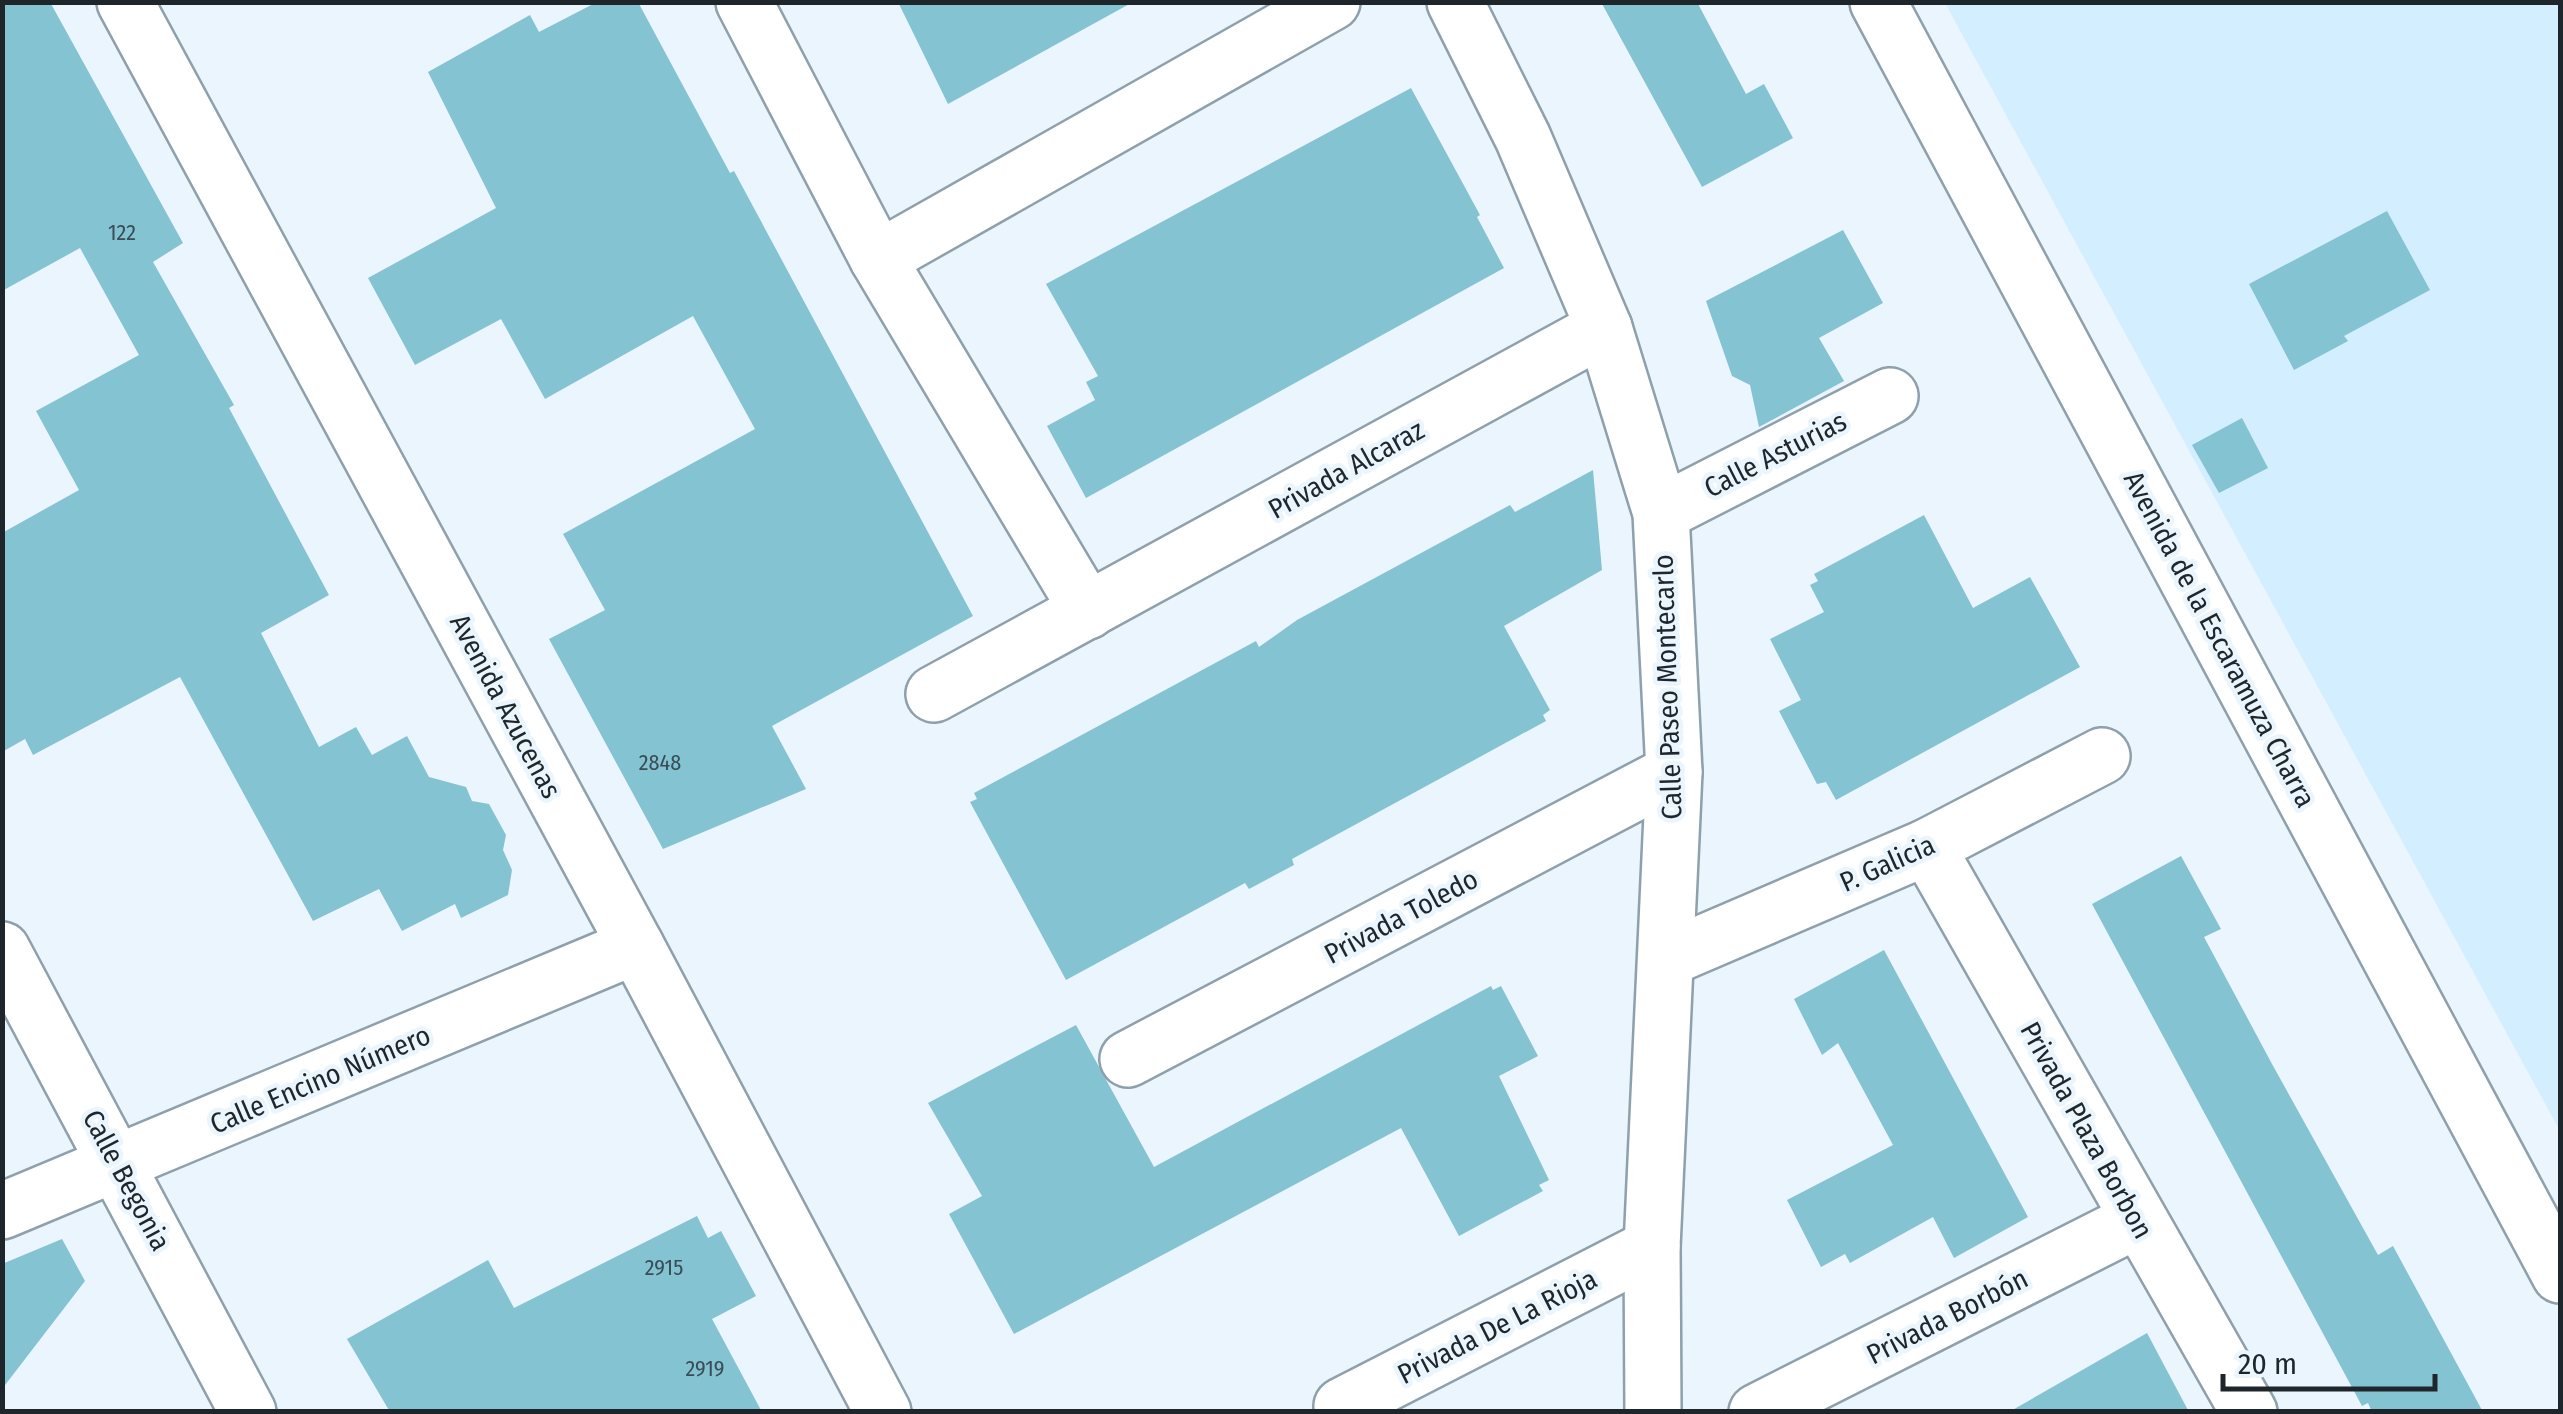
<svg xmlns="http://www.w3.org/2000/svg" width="2563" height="1414" font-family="'Fira Sans Condensed',sans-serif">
  <rect width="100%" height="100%" fill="#eaf5fd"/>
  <path fill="#d3eeff" d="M1945 3H2560V1131Z"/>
  <g fill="#84c3d2">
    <path d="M2 2H50L183 243 153 262 234 405 229 408 329 595 261 633 319 747 356 727 372 755 407 736 429 777 466 787 472 801 489 804 506 835 503 850 512 870 508 895 461 918 455 904 402 931 379 889 313 921 180 677 33 755 25 739 2 752V533L79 490 36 411 139 355 80 248 2 291Z"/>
    <path d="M597 2H638L730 173 734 171 973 616 772 726 806 789 663 849 549 639 605 610 563 534 755 429 693 316 545 399 501 319 415 365 368 278 496 208 428 72 530 15 539 32Z"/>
    <path d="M898 2H1133L948 104Z"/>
    <path d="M1601 2H1697L1746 94 1764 84 1793 138 1702 187Z"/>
    <path d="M1411 88 1480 215 1477 217 1504 268 1086 498 1047 426 1095 400 1086 382 1098 376 1046 284Z"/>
    <path d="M2387 211 2430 290 2344 336 2348 341 2294 370 2249 284Z"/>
    <path d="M1843 230 1883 303 1819 338 1844 381 1759 427 1750 385 1732 376 1706 301Z"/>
    <path d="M2242 418 2268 468 2219 493 2192 445Z"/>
    <path d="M1593 470 1602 570 1504 626 1550 710 1543 715 1546 721 1292 859 1294 865 1249 889 1245 883 1066 980 970 802 977 799 974 793 1256 641 1259 647 1297 620 1510 505 1515 512Z"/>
    <path d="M1924 515 1973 608 2030 577 2080 667 1836 800 1826 782 1817 784 1779 711 1801 700 1770 639 1824 612 1810 585 1818 581 1814 574Z"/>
    <path d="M2181 856 2221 929 2204 937 2272 1064 2378 1255 2393 1246 2483 1412H2372L2368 1403 2362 1406 2092 904Z"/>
    <path d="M1884 950 2028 1217 1954 1258 1933 1217 1850 1263 1845 1254 1821 1267 1787 1200 1893 1145 1838 1043 1822 1055 1794 999Z"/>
    <path d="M1491 986 1493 990 1501 986 1538 1056 1499 1076 1549 1180 1539 1185 1543 1191 1459 1236 1401 1128 1014 1334 949 1214 982 1196 928 1103 1076 1025 1154 1167Z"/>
    <path d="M697 1216 708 1238 721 1231 756 1296 712 1319 762 1412H390L347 1339 488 1260 514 1308Z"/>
    <path d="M62 1239 85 1281 2 1389V1264Z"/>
    <path d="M2147 1333 2189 1412H2009Z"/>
  </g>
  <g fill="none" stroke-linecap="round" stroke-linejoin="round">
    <defs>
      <g id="street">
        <path d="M125 2 636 946 883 1412"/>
        <path d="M744 2 878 259 1088 611"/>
        <path d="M1455 2 1523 138 1604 328 1661 513 1674 772 1652 1247 1653 1412"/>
        <path d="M1878 2 2560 1275"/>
        <path d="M878 259 1332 2"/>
        <path d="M1661 513 1890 396"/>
        <path d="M934 694 1604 328"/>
        <path d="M1927 847 2249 1412"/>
        <path d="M2 950 248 1412"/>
        <path d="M1666 959 1927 847 2102 756"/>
        <path d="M1128 1059 1674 772"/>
        <path d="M2 1211 636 946"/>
        <path d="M1342 1406 1652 1247"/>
        <path d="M1757 1412 2137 1220"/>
      </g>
    </defs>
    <use href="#street" stroke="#8ea0ac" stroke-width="60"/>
    <use href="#street" stroke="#fff" stroke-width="55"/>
  </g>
  <g text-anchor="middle" stroke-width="9" stroke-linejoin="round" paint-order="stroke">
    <g font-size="22" fill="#384d55">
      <text x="122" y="240">122</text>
      <text x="660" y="770">2848</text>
      <text x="664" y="1275">2915</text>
      <text x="705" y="1376">2919</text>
    </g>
    <g font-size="28" fill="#1f262b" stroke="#eaf5fd">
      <text transform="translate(1775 454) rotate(-27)" y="10">Calle Asturias</text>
      <text transform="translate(1346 469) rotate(-29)" y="10">Privada Alcaraz</text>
      <text transform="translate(2220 639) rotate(62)" y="10">Avenida de la Escaramuza Charra</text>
      <text transform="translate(1667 687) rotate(-92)" y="10">Calle Paseo Montecarlo</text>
      <text transform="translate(506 706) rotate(62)" y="10">Avenida Azucenas</text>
      <text transform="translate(1887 863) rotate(-24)" y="10">P. Galicia</text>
      <text transform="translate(1401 916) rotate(-28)" y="10">Privada Toledo</text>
      <text transform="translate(320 1079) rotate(-23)" y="10">Calle Encino Número</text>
      <text transform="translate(2087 1130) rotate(61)" y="10">Privada Plaza Borbon</text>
      <text transform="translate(127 1180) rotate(62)" y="10">Calle Begonia</text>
      <text transform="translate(1947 1316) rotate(-27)" y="10">Privada Borbón</text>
      <text transform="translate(1497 1326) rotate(-27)" y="10">Privada De La Rioja</text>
    </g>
  </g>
  <rect width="2563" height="1414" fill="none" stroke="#1f262b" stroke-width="10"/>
  <path d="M2223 1374v15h212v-15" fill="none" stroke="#1f262b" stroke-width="5"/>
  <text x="2238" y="1374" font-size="30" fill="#1f262b" stroke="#eaf5fd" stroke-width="8" paint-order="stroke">20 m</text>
</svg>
